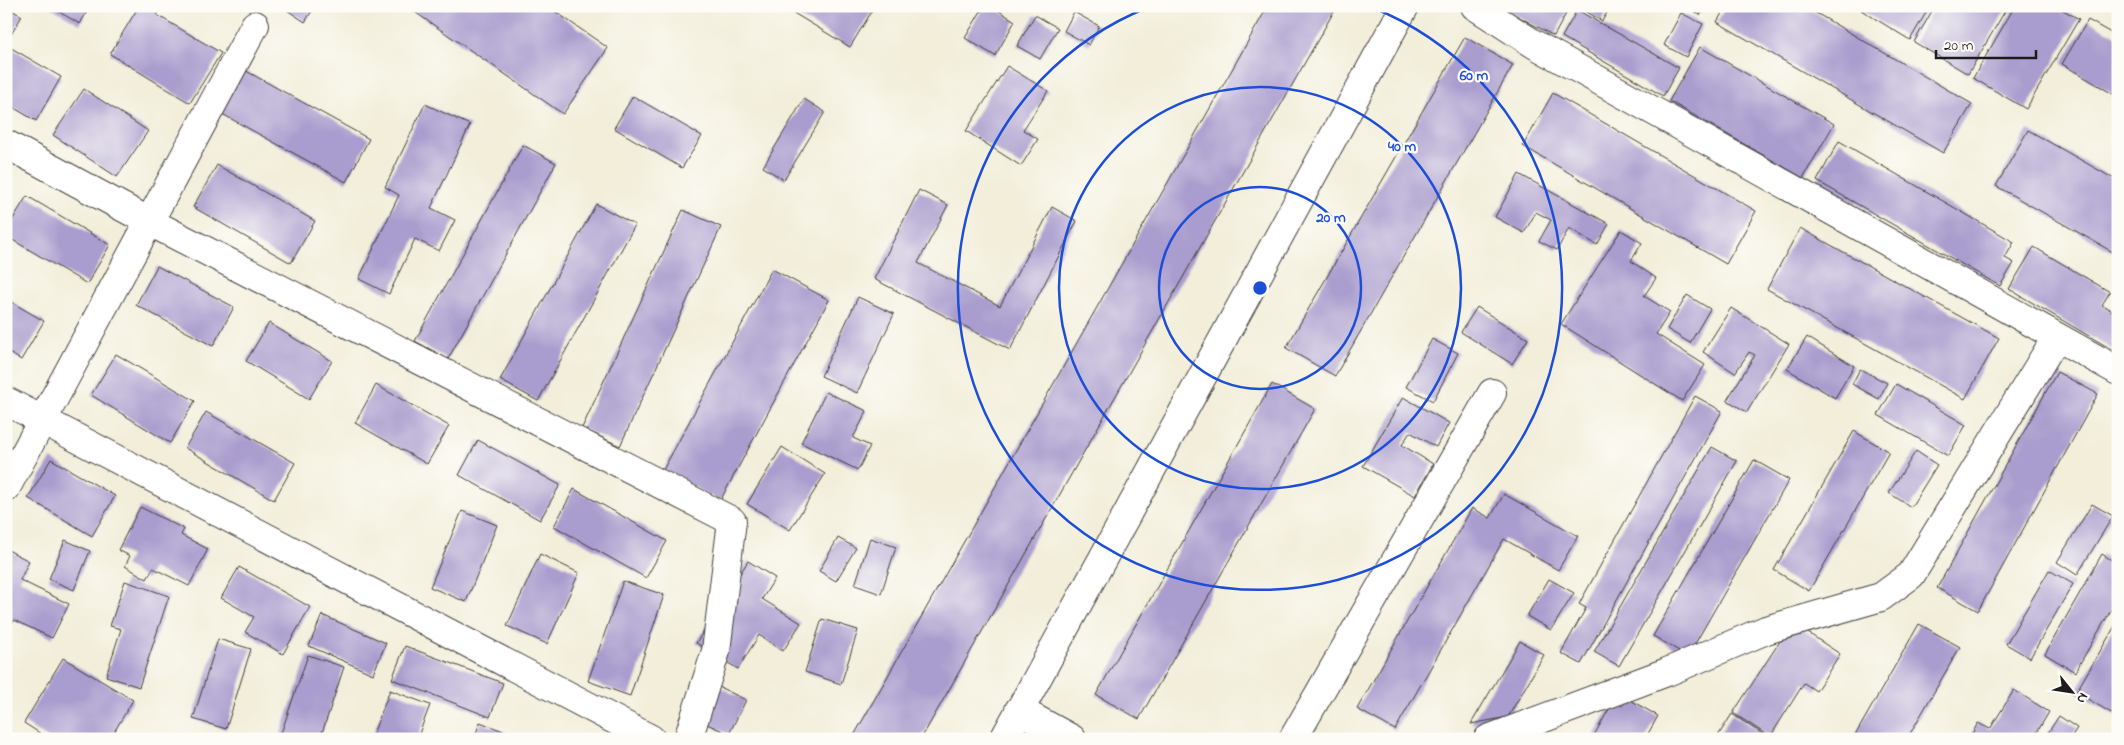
<svg xmlns="http://www.w3.org/2000/svg" width="2124" height="745" font-family="'Indie Flower',sans-serif">
  <rect width="100%" height="100%" fill="#fdfcf7"/>
  <filter id="ink" filterUnits="userSpaceOnUse"><feTurbulence type="fractalNoise" baseFrequency=".02" numOctaves="2"/><feDisplacementMap in="SourceGraphic" scale="10" xChannelSelector="R" yChannelSelector="G"/><feConvolveMatrix kernelMatrix="1 2 1 2 8 2 1 2 1" color-interpolation-filters="sRGB"/></filter>
  <filter id="wash" filterUnits="userSpaceOnUse"><feTurbulence type="fractalNoise" baseFrequency=".0096" numOctaves="4" result="noise"/><feDisplacementMap in="SourceGraphic" scale="20" xChannelSelector="R" yChannelSelector="G"/><feGaussianBlur stdDeviation="1.12" result="paint"/><feColorMatrix in="noise" values="0 0 0 0 0 0 0 0 0 0 0 0 0 0 0 0 0 1.4 0 .05"/><feComposite in="paint" operator="in"/></filter>
  <g filter="url(#wash)">
    <rect width="100%" height="100%" fill="#f2eeda"/>
    <g id="blocks">
      <g fill="#a99cce">
        <path d="M49 6H90L80 24Z"/>
        <path d="M139 6H162L157 15 221 53 190 103 110 54Z"/>
        <path d="M281 6H315L305 22Z"/>
        <path d="M406 6H547L608 48 563 114Z"/>
        <path d="M782 6H864L872 11 850 47Z"/>
        <path d="M984 6H991L1015 21 995 56 965 38Z"/>
        <path d="M1268 6H1337L921 739H852Z"/>
        <path d="M1499 6H1565L1569 8 1554 36Z"/>
        <path d="M1584 6H1611L1602 21 1582 9Z"/>
        <path d="M1685 6H1705L1700 15Z"/>
        <path d="M1726 6H1804L1972 104 1943 153 1717 22Z"/>
        <path d="M1863 6H1930L1910 40 1861 10Z"/>
        <path d="M1935 6H2008L1968 74 1914 42Z"/>
        <path d="M2015 6H2056L2079 19 2026 109 1973 78Z"/>
        <path d="M6 7 22 16 6 43Z"/>
        <path d="M1577 10 1679 68 1663 96 1562 37Z"/>
        <path d="M1074 12 1099 26 1089 45 1064 31Z"/>
        <path d="M1681 13 1703 24 1686 57 1664 45Z"/>
        <path d="M1035 15 1058 28 1040 59 1017 46Z"/>
        <path d="M2088 20 2118 37V97L2062 64Z"/>
        <path d="M1465 37 1513 65 1335 376 1286 348Z"/>
        <path d="M6 45 61 77 36 121 6 103Z"/>
        <path d="M1700 47 1834 124 1803 178 1669 101Z"/>
        <path d="M1007 66 1048 91 1023 130 1038 139 1021 166 966 131Z"/>
        <path d="M239 67 369 139 346 182 215 110Z"/>
        <path d="M84 89 148 131 117 177 53 135Z"/>
        <path d="M1553 93 1756 211 1726 264 1523 146Z"/>
        <path d="M633 96 702 136 682 168 614 128Z"/>
        <path d="M804 99 825 112 784 180 763 167Z"/>
        <path d="M425 104 470 125 431 208 455 220 439 251 415 239 389 294 359 279 399 195 385 187Z"/>
        <path d="M2028 130 2118 181V255L1996 186Z"/>
        <path d="M1839 141 2014 242 2005 258 2014 263 2000 286 1817 181Z"/>
        <path d="M523 145 556 163 448 359 415 341Z"/>
        <path d="M217 165 315 221 291 263 193 207Z"/>
        <path d="M1519 174 1609 224 1597 245 1569 228 1557 250 1539 241 1551 220 1536 212 1524 233 1495 217Z"/>
        <path d="M919 190 948 205 918 263 1000 306 1052 207 1077 221 1010 350 874 279Z"/>
        <path d="M27 196 110 245 87 284 6 236V230Z"/>
        <path d="M596 204 635 225 538 401 500 380Z"/>
        <path d="M683 210 721 227 620 446 582 428Z"/>
        <path d="M1800 228 1999 338 1965 399 1767 289Z"/>
        <path d="M1621 230 1642 243 1631 261 1656 278 1644 296 1670 312 1656 334 1705 365 1682 401 1561 324Z"/>
        <path d="M2034 247 2110 292 2102 305 2118 314V353L2009 289Z"/>
        <path d="M157 266 234 307 213 346 136 305Z"/>
        <path d="M772 269 829 300 720 501 663 470Z"/>
        <path d="M1687 295 1710 309 1690 343 1667 329Z"/>
        <path d="M858 297 894 314 857 393 821 376Z"/>
        <path d="M6 299 44 321 21 360 6 351Z"/>
        <path d="M1477 307 1528 339 1512 364 1461 332Z"/>
        <path d="M1731 308 1789 344 1747 412 1727 400 1755 355 1749 352 1735 373 1703 352Z"/>
        <path d="M269 323 332 361 309 399 246 361Z"/>
        <path d="M1807 337 1854 366 1835 398 1787 369Z"/>
        <path d="M1432 339 1458 353 1433 401 1406 387Z"/>
        <path d="M116 354 195 401 170 443 91 395Z"/>
        <path d="M1860 369 1887 383 1879 399 1852 384Z"/>
        <path d="M2057 372 2098 394 1978 611 1937 588Z"/>
        <path d="M1272 384 1315 409 1139 719 1096 695Z"/>
        <path d="M1896 384 1966 425 1948 456 1878 415Z"/>
        <path d="M376 385 449 426 427 464 355 423Z"/>
        <path d="M826 392 867 411 853 438 870 446 858 470 801 443Z"/>
        <path d="M1695 396 1722 411 1581 664 1561 653 1586 608 1579 604Z"/>
        <path d="M1403 397 1449 423 1436 447 1410 432 1402 445 1433 464 1415 496 1363 466Z"/>
        <path d="M206 412 295 463 274 500 185 448Z"/>
        <path d="M1854 431 1889 452 1809 591 1774 570Z"/>
        <path d="M478 440 560 485 540 520 459 475Z"/>
        <path d="M782 447 825 474 790 530 747 504Z"/>
        <path d="M1712 447 1737 461 1619 666 1594 652Z"/>
        <path d="M1916 451 1937 465 1911 507 1889 493Z"/>
        <path d="M51 459 115 496 92 536 28 498Z"/>
        <path d="M1754 460 1789 480 1688 656 1653 636Z"/>
        <path d="M574 489 667 541 646 578 554 526Z"/>
        <path d="M1504 494 1578 536 1558 570 1504 539 1395 730 1357 709 1472 508 1490 518Z"/>
        <path d="M2092 504 2113 516 2077 575 2057 562Z"/>
        <path d="M140 507 184 529 181 535 208 549 189 586 153 568 147 579 125 566 130 556 118 550Z"/>
        <path d="M462 511 497 525 466 602 430 587Z"/>
        <path d="M838 538 856 548 836 581 819 571Z"/>
        <path d="M870 538 896 547 881 594 855 585Z"/>
        <path d="M65 540 90 551 74 590 49 579Z"/>
        <path d="M6 549 29 561 20 580 69 604 52 638 14 620 6 632Z"/>
        <path d="M540 554 579 573 547 644 507 626Z"/>
        <path d="M2102 554 2118 564V598L2075 672 2045 654Z"/>
        <path d="M748 561 775 578 762 599 801 623 783 651 759 635 738 669 696 643Z"/>
        <path d="M239 567 310 607 283 654 245 632 254 617 221 598Z"/>
        <path d="M2049 570 2073 584 2030 658 2006 644Z"/>
        <path d="M1549 579 1574 593 1551 630 1527 616Z"/>
        <path d="M125 581 169 596 139 687 106 676 121 629 110 626Z"/>
        <path d="M623 581 664 595 630 696 588 681Z"/>
        <path d="M322 615 386 643 373 674 309 646Z"/>
        <path d="M822 619 858 630 841 684 805 672Z"/>
        <path d="M2118 621V717L2076 692Z"/>
        <path d="M1919 624 1960 647 1907 739H1853Z"/>
        <path d="M1802 629 1840 654 1816 691 1804 683 1770 737 1733 713 1786 632Z"/>
        <path d="M218 639 251 649 226 729 193 719Z"/>
        <path d="M1520 641 1544 655 1508 717 1471 724Z"/>
        <path d="M405 646 503 683 490 717 392 679Z"/>
        <path d="M308 655 344 667 320 739H279Z"/>
        <path d="M63 658 133 700 110 739H49L24 723Z"/>
        <path d="M713 684 746 700 729 734 696 719Z"/>
        <path d="M390 690 430 705 417 739H371Z"/>
        <path d="M2014 690 2049 712 2033 739H1969L1978 723 1990 729Z"/>
        <path d="M1618 693 1658 716 1645 739H1592Z"/>
        <path d="M1732 714 1767 737 1766 739H1716Z"/>
        <path d="M2059 716 2077 728 2070 739H2044Z"/>
        <path d="M480 722 518 737 517 739H474Z"/>
      </g>
    </g>
  </g>
  <g filter="url(#ink)">
    <use href="#blocks" fill-opacity="0" stroke="#3c3c38" stroke-width="1"/>
    <g fill="none" stroke-linecap="round" stroke-linejoin="round">
      <defs>
        <g id="minor">
          <path d="M1475 6 1534 44 2118 371"/>
          <path d="M6 144 150 222 732 521 716 651 688 739"/>
          <path d="M6 401 651 739"/>
          <path d="M6 488 255 25"/>
          <path d="M1019 710 1072 739"/>
          <path d="M1293 739 1492 393"/>
          <path d="M1488 739 1667 672 1766 630 1881 597 1911 575 2056 338"/>
        </g>
        <path id="tertiary" d="M1004 739 1405 6"/>
      </defs>
      <use href="#minor" stroke="#3c3c38" stroke-width="30"/>
      <use href="#tertiary" stroke="#3c3c38" stroke-width="30"/>
      <use href="#minor" stroke="#fff" stroke-width="28"/>
      <use href="#tertiary" stroke="#fff" stroke-width="28"/>
    </g>
  </g>
  <g fill="none" stroke="#1d4ed8" stroke-width="2.5">
    <circle cx="1260" cy="288" r="101"/>
    <circle cx="1260" cy="288" r="201"/>
    <path d="M1371 7A302 302 0 1 1 1149 7"/>
  </g>
  <circle cx="1260" cy="288" r="8" fill="#1d4ed8" stroke="#fdfcf7" stroke-width="2.5"/>
  <g font-size="15" text-anchor="middle" font-weight="bold" fill="#1d4ed8" stroke="#fdfcf7" stroke-width="4.5" stroke-linejoin="round" paint-order="stroke">
    <text x="1474" y="80">60 m</text>
    <text x="1402" y="151">40 m</text>
    <text x="1331" y="222">20 m</text>
  </g>
  <rect width="2124" height="745" fill="none" stroke="#fdfcf7" stroke-width="25"/>
  <g transform="translate(2072 692) rotate(120)" stroke="#fdfcf7" stroke-width="4" paint-order="stroke">
  <path d="M0-4L9 19L0 12L-9 19Z" fill="#1c1c1c"/>
  <text y="-8" font-size="14" font-weight="bold" text-anchor="middle" fill="#1c1c1c">N</text>
  </g>
  <path d="M1936 50v8h100v-8" fill="none" stroke="#1c1c1c" stroke-width="2.5"/>
  <text x="1944" y="50" font-size="15" fill="#1c1c1c" stroke="#fdfcf7" stroke-width="4" paint-order="stroke">20 m</text>
</svg>
